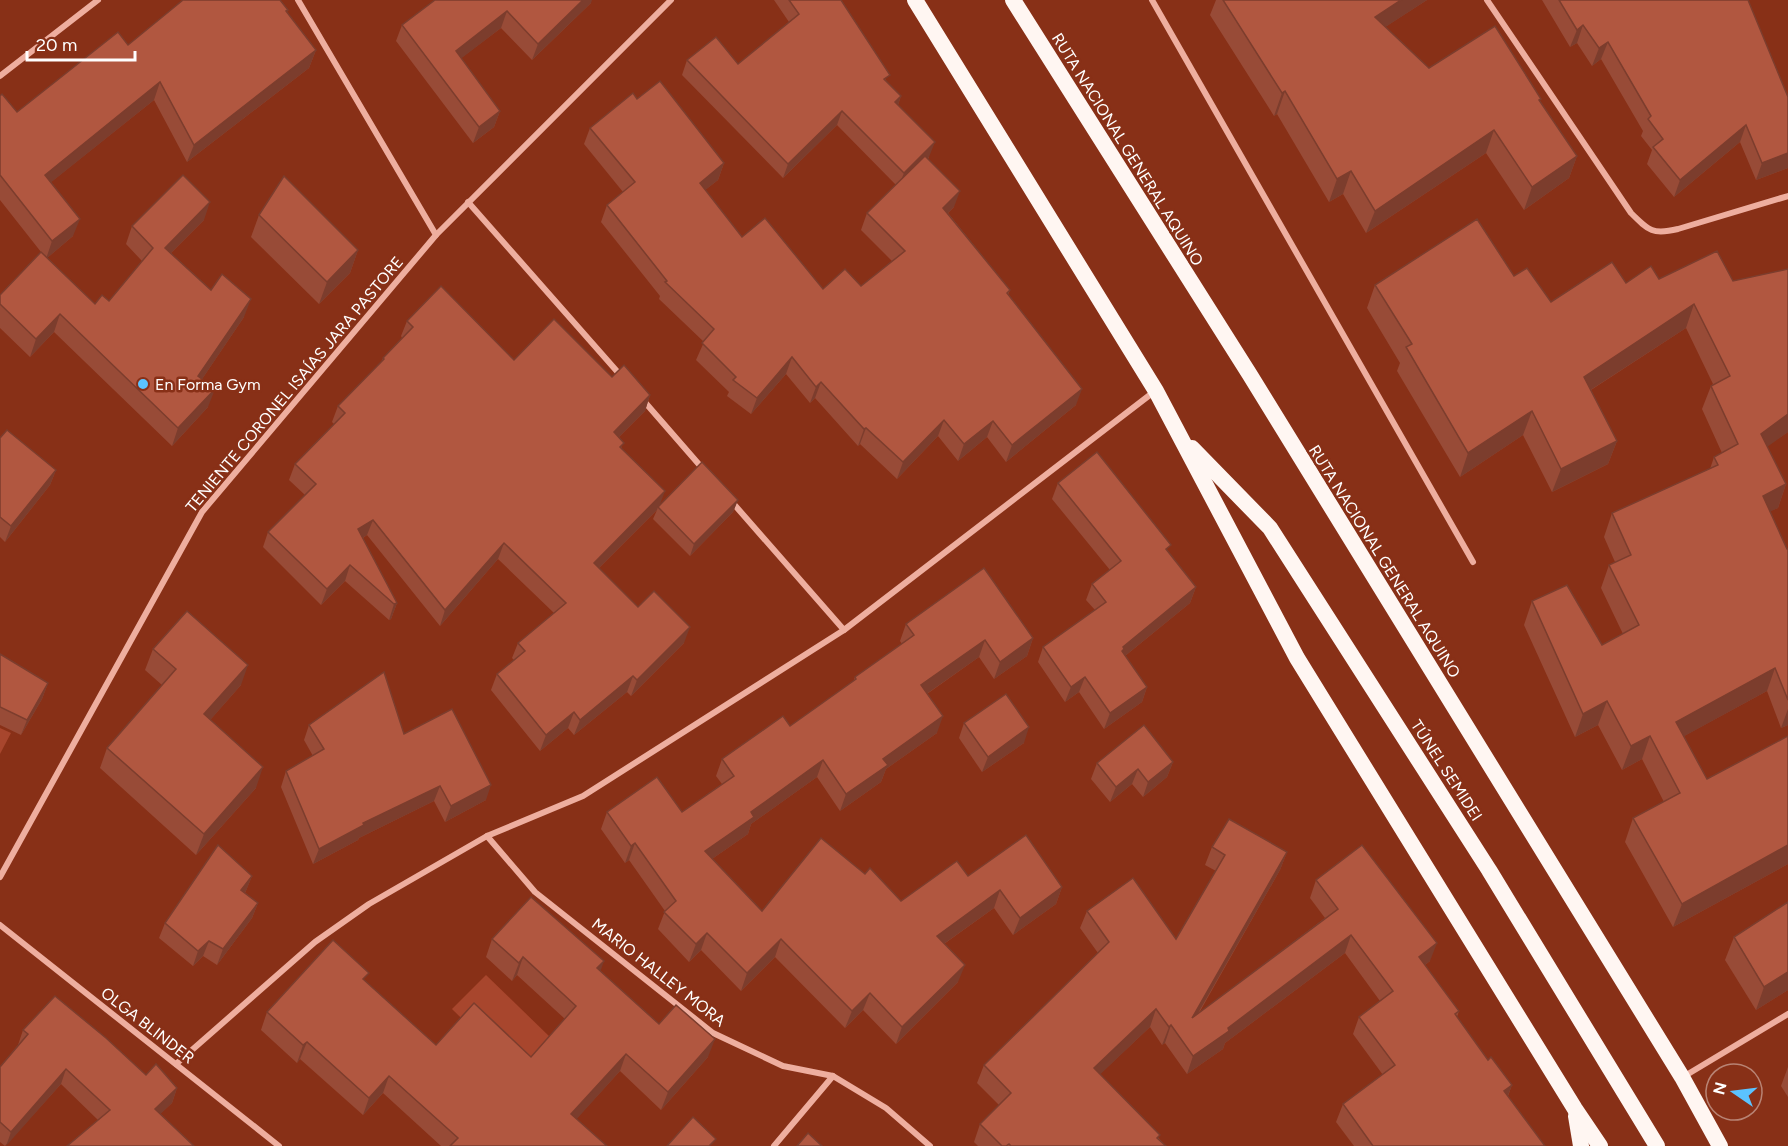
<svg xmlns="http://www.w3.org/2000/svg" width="1788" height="1146" font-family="Figtree,sans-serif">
  <rect width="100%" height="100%" fill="#883017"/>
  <g fill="#a8462d">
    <path d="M0 728 11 733 0 754Z"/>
    <path d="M486 975 551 1038 517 1073 452 1009Z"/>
  </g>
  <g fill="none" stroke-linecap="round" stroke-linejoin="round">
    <g stroke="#eeae9f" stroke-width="6">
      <path d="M298 0 436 235"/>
      <path d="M1152 0 1473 562"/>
      <path d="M1487 0 1631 213C1649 231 1653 235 1678 229L1788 196"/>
      <path d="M0 76 98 0"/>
      <path d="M468 202 622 377"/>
      <path d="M643 400 703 469"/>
      <path d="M732 502 844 630"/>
      <path d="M487 836 535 892 713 1033 783 1066 833 1076 886 1108 930 1146"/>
      <path d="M0 877 202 512 436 235 671 0"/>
      <path d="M0 925 279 1146"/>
      <path d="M176 1064 315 942 369 904 487 836 583 796 844 630 1155 391"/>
      <path d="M1683 1077 1788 1014"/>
      <path d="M774 1146 833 1076"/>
    </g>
    <g stroke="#fff6f2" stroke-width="16">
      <path d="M915 0 1156 391 1297 658 1575 1109 1600 1146"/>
      <path d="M1013 0 1250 375 1682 1077 1720 1146"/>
      <path d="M1192 448 1270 528 1489 870 1657 1146"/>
      <path d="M1576 1116 1581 1146"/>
    </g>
  </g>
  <g fill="#984b37">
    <path d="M435 0 591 3 532 60 501 28 461 58 500 111 494 127 473 143 396 41 402 25Z"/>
    <path d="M774 0H841L887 82 901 96 898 105 929 157 928 159 954 207 948 213 1010 290 1008 295 1076 405 1006 462 987 437 958 461 938 436 897 479 860 444 858 446 815 398 810 403 786 374 751 414 727 396 729 392 696 360 704 342 659 299 660 296 601 222 607 205 623 192 584 144 590 128 637 99 724 163 718 180 705 190 742 237 823 289 861 286 892 261 861 230 867 213 896 185 837 125 783 178 682 75 687 60 738 64 789 22Z"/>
    <path d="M1216 0H1427L1385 27 1429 68 1540 101 1577 156 1569 178 1524 210 1486 153 1366 233 1343 194 1329 202 1277 114 1274 116 1210 15Z"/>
    <path d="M1542 0H1748L1788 97V168L1756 180 1740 142 1674 197 1647 164 1652 150 1641 136 1643 131 1601 59 1592 66 1577 43 1570 47Z"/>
    <path d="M288 10 287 12 316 50 309 68 187 162 154 100 51 182 73 236 47 258 95 304 109 301 142 261 126 244 132 226 204 220 171 253 211 290 244 317 202 379 208 407 172 446 54 332 30 357 0 328V295L41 252 0 200V96L17 112 128 45Z"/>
    <path d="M259 215 358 250 350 273 319 304 251 237Z"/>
    <path d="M1717 251 1788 432 1767 446 1786 484 1778 508 1770 511 1787 549H1788V725L1781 728 1767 691 1684 736 1707 779 1788 736V864L1673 927 1625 842 1633 818 1664 802 1642 759 1622 770 1598 725 1575 737 1524 625 1532 601 1602 645 1623 634 1601 588 1609 565 1615 562 1604 537 1612 513 1710 469 1714 457 1722 453 1702 409 1711 386 1713 384 1686 328 1591 390 1617 441 1608 464 1552 492 1523 435 1460 477 1397 371 1400 363 1367 308 1375 285 1514 276 1551 302 1626 283 1659 279Z"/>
    <path d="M407 321 514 360 612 377 650 395 645 411 619 437 622 449 660 505 738 500 733 512 690 556 653 519 657 510 599 568 638 607 684 643 631 696 627 692 574 735 568 728 540 751 491 690 497 674 514 660 512 658 518 643 554 613 498 559 440 626 367 535 363 538 397 603 391 619 389 620 345 581 321 605 263 547 268 532 305 495 289 480 295 464 334 424 332 422 338 406 381 363 383 358 402 338 401 336Z"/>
    <path d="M0 438 56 470 50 485 5 542 0 537Z"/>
    <path d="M1058 483 1168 552 1196 587 1190 603 1125 656 1147 687 1142 702 1104 729 1079 692 1065 702 1038 662 1043 647 1095 610 1086 600 1092 584 1110 570 1052 499Z"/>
    <path d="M906 624 1033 638 1027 656 994 679 979 657 927 694 937 733 886 769 881 782 840 811 817 777 751 824 748 834 712 859 762 911 865 874 901 901 968 876 1062 887 1056 904 1013 935 994 908 944 944 958 982 896 1044 863 1010 845 1028 775 957 741 991 701 950 689 962 658 929 665 911 629 860 625 863 601 829 607 812H682L722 784 716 776 722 759 790 726 853 682 855 677 902 644 900 641Z"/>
    <path d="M153 649 241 685 210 720 256 788 196 855 100 768 107 748 162 685 145 670Z"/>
    <path d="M0 654 48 683 42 699 21 735 0 725Z"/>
    <path d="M964 723 1024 743 982 772 959 738Z"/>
    <path d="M309 725 404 734 486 800 445 822 434 801 359 838 358 840 313 864 281 787 286 771 313 756 304 740Z"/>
    <path d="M1173 762 1167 777 1143 797 1132 784 1110 802 1091 779 1097 763Z"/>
    <path d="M1212 847 1287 852 1280 870 1199 1013 1325 918 1310 898 1316 880 1430 961 1425 965 1459 1011 1457 1017 1488 1060 1512 1085 1508 1096 1545 1146H1354L1336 1122 1343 1104 1383 1075 1353 1034 1359 1017 1380 1001 1345 953 1225 1043 1223 1049 1187 1074 1165 1043 1162 1045 1150 1027 1100 1074 1166 1146H978L974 1142 980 1124 999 1105 977 1083 984 1065 1098 953 1080 928 1087 911 1176 939 1216 871 1205 865Z"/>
    <path d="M252 876 245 893 258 903 252 918 217 965 203 956 193 966 159 938 165 923Z"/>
    <path d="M1734 937 1788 990 1756 1010 1725 960Z"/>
    <path d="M492 939 600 971 659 1024 708 1057 661 1110 620 1071 576 1119 607 1146H441L383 1093 363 1115 300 1059 297 1063 261 1030 267 1012 366 982 436 1045 531 1057 565 1019 517 975 512 981 486 957Z"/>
    <path d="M23 1030 146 1075 177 1088 172 1103 160 1114 98 1120 61 1084 5 1146 0 1142V1067L18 1045Z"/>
    <path d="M1788 1067V1097L1781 1086Z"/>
  </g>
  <g fill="#7c3d2d">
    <path d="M583 0H592L591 3 532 60 538 44Z"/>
    <path d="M1401 0H1427L1367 39 1375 17Z"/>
    <path d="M507 11 501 28 450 67 456 51Z"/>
    <path d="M1583 25 1577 43 1570 47 1577 30Z"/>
    <path d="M1608 42 1601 59 1592 66 1599 48Z"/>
    <path d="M316 50 309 68 187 162 194 145Z"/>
    <path d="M160 82 154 100 39 192 45 175Z"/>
    <path d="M1285 91 1277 114 1274 116 1282 93Z"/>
    <path d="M901 96 896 111 895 102Z"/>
    <path d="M500 111 494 127 473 143 479 127Z"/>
    <path d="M842 111 837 125 783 178 788 164Z"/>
    <path d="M1746 125 1740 142 1674 197 1680 180Z"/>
    <path d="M1494 130 1486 153 1366 233 1375 211Z"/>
    <path d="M935 142 929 157 898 188 904 173Z"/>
    <path d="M1788 153V168L1756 180 1762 163Z"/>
    <path d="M1577 156 1569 178 1524 210 1532 187Z"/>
    <path d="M724 163 718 180 694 199 700 183Z"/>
    <path d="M1351 171 1343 194 1329 202 1337 179Z"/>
    <path d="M960 191 954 207 937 224 943 208Z"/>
    <path d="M210 202 204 220 158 266 165 248Z"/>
    <path d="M80 219 73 236 46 259 52 241Z"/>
    <path d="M358 250 350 273 319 304 327 282Z"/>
    <path d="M251 299 244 317 192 394 198 376Z"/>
    <path d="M1694 304 1686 328 1575 400 1584 377Z"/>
    <path d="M60 314 54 332 30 357 36 339Z"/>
    <path d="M792 357 786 374 751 414 757 398Z"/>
    <path d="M821 382 815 398 810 403 816 387Z"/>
    <path d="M215 389 208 407 172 446 178 428Z"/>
    <path d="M1082 389 1076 405 1006 462 1012 445Z"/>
    <path d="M650 395 645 411 608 448 614 432Z"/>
    <path d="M1532 411 1523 435 1460 477 1468 453Z"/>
    <path d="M1788 414V432L1753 457 1761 434Z"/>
    <path d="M944 420 938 436 897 479 903 462Z"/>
    <path d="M993 421 987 437 958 461 964 444Z"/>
    <path d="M866 428 860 444 858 446 864 429Z"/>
    <path d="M1617 441 1608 464 1552 492 1561 469Z"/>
    <path d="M56 470 50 485 5 542 11 526Z"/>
    <path d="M1786 484 1778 508 1754 519 1763 496Z"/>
    <path d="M665 491 659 507H658L657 510 588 579 594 563Z"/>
    <path d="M738 500 733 512 690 556 694 544Z"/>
    <path d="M373 520 367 535 352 545 358 529Z"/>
    <path d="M504 543 498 559 440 626 445 610Z"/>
    <path d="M350 565 345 581 321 605 327 589Z"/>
    <path d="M1196 587 1190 603 1120 660 1123 647Z"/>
    <path d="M397 603 391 619 389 620 394 604Z"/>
    <path d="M690 627 684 643 631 696 637 680Z"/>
    <path d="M1033 638 1027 656 994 679 1000 662Z"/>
    <path d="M985 640 979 657 915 702 921 685Z"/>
    <path d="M248 665 241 685 197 735 204 714Z"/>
    <path d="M1775 668 1767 691 1668 745 1676 722Z"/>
    <path d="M633 676 627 692 574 735 580 720Z"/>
    <path d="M1085 677 1079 692 1065 702 1071 687Z"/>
    <path d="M48 683 42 699 21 735 27 720Z"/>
    <path d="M1147 687 1142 702 1104 729 1110 713Z"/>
    <path d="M1607 701 1598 725 1575 737 1583 714Z"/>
    <path d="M1788 709V725L1781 728Z"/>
    <path d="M574 712 568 728 540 751 546 735Z"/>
    <path d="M943 716 937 733 886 769 881 782 840 811 846 794 883 759Z"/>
    <path d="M1029 727 1024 743 982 772 988 757Z"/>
    <path d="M1650 736 1642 759 1622 770 1631 746Z"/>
    <path d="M823 760 817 777 751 824 748 834 699 868 705 851 751 812Z"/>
    <path d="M1173 762 1167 777 1143 797 1148 782Z"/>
    <path d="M263 767 256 788 196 855 204 834Z"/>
    <path d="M1138 769 1132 784 1110 802 1116 787Z"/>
    <path d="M491 785 486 800 445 822 451 806Z"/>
    <path d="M440 786 434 801 359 838 358 840 313 864 319 849 363 823Z"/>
    <path d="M635 843 629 860 625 863 631 846Z"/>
    <path d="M1788 845V864L1673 927 1682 904Z"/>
    <path d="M1287 852 1280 870 1185 1036 1192 1018Z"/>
    <path d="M252 876 246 891 235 905 241 890Z"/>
    <path d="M1062 887 1056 904 1013 935 1020 918Z"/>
    <path d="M1000 890 994 908 931 953 937 936Z"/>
    <path d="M258 903 252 918 217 965 223 949Z"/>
    <path d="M707 933 701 950 689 962 696 944Z"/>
    <path d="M1351 935 1345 953 1225 1043 1223 1049 1187 1074 1193 1056 1228 1028Z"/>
    <path d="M781 939 775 957 741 991 747 973Z"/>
    <path d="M209 941 203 956 193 966 198 951Z"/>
    <path d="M1437 943 1430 961 1412 975 1419 957Z"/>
    <path d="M523 957 517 975 512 981 519 963Z"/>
    <path d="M604 961 598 978 597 968Z"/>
    <path d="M965 965 958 982 896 1044 902 1027Z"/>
    <path d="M1788 972V990L1756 1010 1764 987Z"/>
    <path d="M870 993 863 1010 845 1028 852 1011Z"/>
    <path d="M1156 1009 1150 1027 1088 1086 1094 1068Z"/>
    <path d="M1171 1025 1165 1043 1162 1045 1169 1027Z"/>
    <path d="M715 1039 708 1057 661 1110 668 1092Z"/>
    <path d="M307 1042 300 1059 297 1063 303 1045Z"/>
    <path d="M626 1054 620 1071 565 1132 571 1114Z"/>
    <path d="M66 1069 61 1084 6 1146 11 1132Z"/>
    <path d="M389 1076 383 1093 363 1115 369 1098Z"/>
    <path d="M1512 1085 1505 1103 1504 1091Z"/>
    <path d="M177 1088 172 1103 150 1124 155 1109Z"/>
  </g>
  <g fill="#b15740" stroke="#7c3d2d" stroke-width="1.5">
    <path d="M183 0H280L288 10 286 11 316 50 194 145 160 82 45 175 80 219 52 241 0 175V96L2 94 17 112 118 32 128 45Z"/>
    <path d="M435 0H583L538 44 507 11 456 51 500 111 479 127 402 25Z"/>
    <path d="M789 0H841L890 75 884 79 901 96 895 102 935 142 904 173 842 111 788 164 687 60 716 37 738 64 799 14Z"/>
    <path d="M1223 0H1401L1375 17 1429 68 1495 26 1541 99 1539 100 1577 156 1532 187 1494 130 1375 211 1351 171 1337 179 1285 91 1282 93Z"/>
    <path d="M1559 0H1748L1788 97V153L1762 163 1746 125 1680 180 1653 147 1663 139 1648 119 1651 116 1608 42 1599 48 1583 25 1577 30Z"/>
    <path d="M660 81 724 163 700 183 742 237 765 218 823 289 845 269 861 286 905 251 867 213 925 156 960 191 943 208 1010 290 1007 293 1082 389 1012 445 993 421 964 444 944 420 903 462 866 428 864 429 821 382 816 387 792 357 757 398 733 380 736 377 702 343 714 329 665 282 667 281 607 205 635 182 590 128 633 93 637 99Z"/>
    <path d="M183 175 210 202 165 248 211 290 222 274 251 299 198 376 215 389 178 428 60 314 36 339 0 304V295L41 252 95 304 102 295 109 301 153 248 132 226Z"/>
    <path d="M284 176 358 250 327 282 259 215Z"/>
    <path d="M1477 219 1514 276 1527 268 1551 302 1612 262 1626 283 1651 266 1659 279 1717 251 1733 281 1788 269V414L1761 434 1786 484 1763 496 1787 549H1788V700L1775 668 1676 722 1707 779 1788 736V845L1682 904 1633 818 1680 793 1650 736 1631 746 1607 701 1583 714 1532 601 1567 585 1602 645 1639 625 1609 565 1631 555 1612 513 1718 465 1714 457 1738 444 1711 386 1730 376 1694 304 1584 377 1617 441 1561 469 1532 411 1468 453 1406 347 1412 344 1375 285Z"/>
    <path d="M441 286 514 360 554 319 612 377 624 365 650 395 614 432 624 443 620 447 665 491 594 563 638 607 654 591 690 627 637 680 633 676 580 720 574 712 546 735 497 674 525 651 518 643 566 603 504 543 445 610 373 520 358 529 397 603 394 604 350 565 327 589 268 532 316 484 295 464 345 413 338 406 384 359 383 358 413 327 407 321Z"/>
    <path d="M7 430 56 470 11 526 0 517V438Z"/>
    <path d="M1097 452 1171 545 1166 549 1196 587 1123 647 1124 649 1122 651 1147 687 1110 713 1085 677 1071 687 1043 647 1106 602 1092 584 1121 561 1058 483Z"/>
    <path d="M702 462 738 500 694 544 658 507Z"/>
    <path d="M984 568 1033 638 1000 662 985 640 921 685 943 716 883 759 888 765 846 794 823 760 751 812 754 817 705 851 762 911 821 838 865 874 870 868 901 901 957 861 968 876 1026 835 1062 887 1020 918 1000 890 937 936 965 965 902 1027 870 993 852 1011 781 939 747 973 707 933 696 944 664 912 676 901 635 843 631 846 607 812 657 777 682 812 734 776 722 759 783 716 790 726 856 679 855 677 914 635 906 624Z"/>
    <path d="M187 611 248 665 204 714 263 767 204 834 107 748 176 669 153 649Z"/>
    <path d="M0 654 48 683 27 720 0 707Z"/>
    <path d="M384 672 404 734 452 709 491 785 451 806 440 786 363 823 364 825 319 849 286 771 324 749 309 725Z"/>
    <path d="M1006 694 1029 727 988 757 964 723Z"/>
    <path d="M1144 725 1173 762 1148 782 1138 769 1116 787 1097 763Z"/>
    <path d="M1229 819 1287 852 1192 1018 1338 909 1316 880 1362 845 1437 943 1419 957 1459 1011 1455 1014 1488 1060 1491 1057 1512 1085 1504 1091 1545 1146H1373L1343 1104 1395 1065 1359 1017 1393 991 1351 935 1228 1028 1229 1031 1193 1056 1171 1025 1169 1027 1156 1009 1094 1068 1160 1135 1157 1138 1166 1146H1011L1009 1144 1006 1146H1002L980 1124 1011 1093 984 1065 1109 942 1087 911 1133 878 1176 939 1225 855 1212 847Z"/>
    <path d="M218 845 252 876 241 890 258 903 223 949 209 941 198 951 165 923Z"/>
    <path d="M531 897 604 961 597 968 659 1024 676 1005 715 1039 668 1092 626 1054 571 1114 607 1146H450L458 1138 389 1076 369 1098 307 1042 303 1045 267 1012 333 940 369 973 363 979 436 1045 474 1003 531 1057 576 1006 523 957 519 963 492 939Z"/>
    <path d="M1788 902V972L1764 987 1734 937Z"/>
    <path d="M55 996 106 1038 146 1075 156 1064 177 1088 155 1109 194 1146H67L110 1110 66 1069 11 1132 0 1122V1067L28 1034 23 1030Z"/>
    <path d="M693 1117 716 1139 709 1146H667Z"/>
    <path d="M808 1133 822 1146H797Z"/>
  </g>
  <circle fill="#5bc3ff" stroke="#883017" stroke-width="2" cx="143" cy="384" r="6"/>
  <g text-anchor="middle" stroke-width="5" stroke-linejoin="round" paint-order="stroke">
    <g font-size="16" fill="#fff" stroke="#883017">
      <text transform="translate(1128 149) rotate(58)" y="6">RUTA NACIONAL GENERAL AQUINO</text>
      <text transform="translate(294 384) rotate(-50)" y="6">TENIENTE CORONEL ISAÍAS JARA PASTORE</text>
      <text transform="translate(1385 561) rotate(58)" y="6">RUTA NACIONAL GENERAL AQUINO</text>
      <text transform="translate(1447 770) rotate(57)" y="6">TÚNEL SEMIDEI</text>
      <text transform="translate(659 972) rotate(38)" y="6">MARIO HALLEY MORA</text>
      <text transform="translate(148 1025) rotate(38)" y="6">OLGA BLINDER</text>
    </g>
    <g font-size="16" fill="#fff" stroke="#883017" text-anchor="start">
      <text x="155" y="390">En Forma Gym</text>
    </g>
  </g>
  <g transform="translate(1734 1092) rotate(284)"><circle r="28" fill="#883017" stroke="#b88374" stroke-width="1.5"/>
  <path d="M0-4.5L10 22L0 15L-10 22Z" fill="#5bc3ff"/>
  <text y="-9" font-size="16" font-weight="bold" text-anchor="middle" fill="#ffffff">N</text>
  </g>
  <path d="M27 51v9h108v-9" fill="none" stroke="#ffffff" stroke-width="3"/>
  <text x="36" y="51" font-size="18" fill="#ffffff" stroke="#883017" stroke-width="4.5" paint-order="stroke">20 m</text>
</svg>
